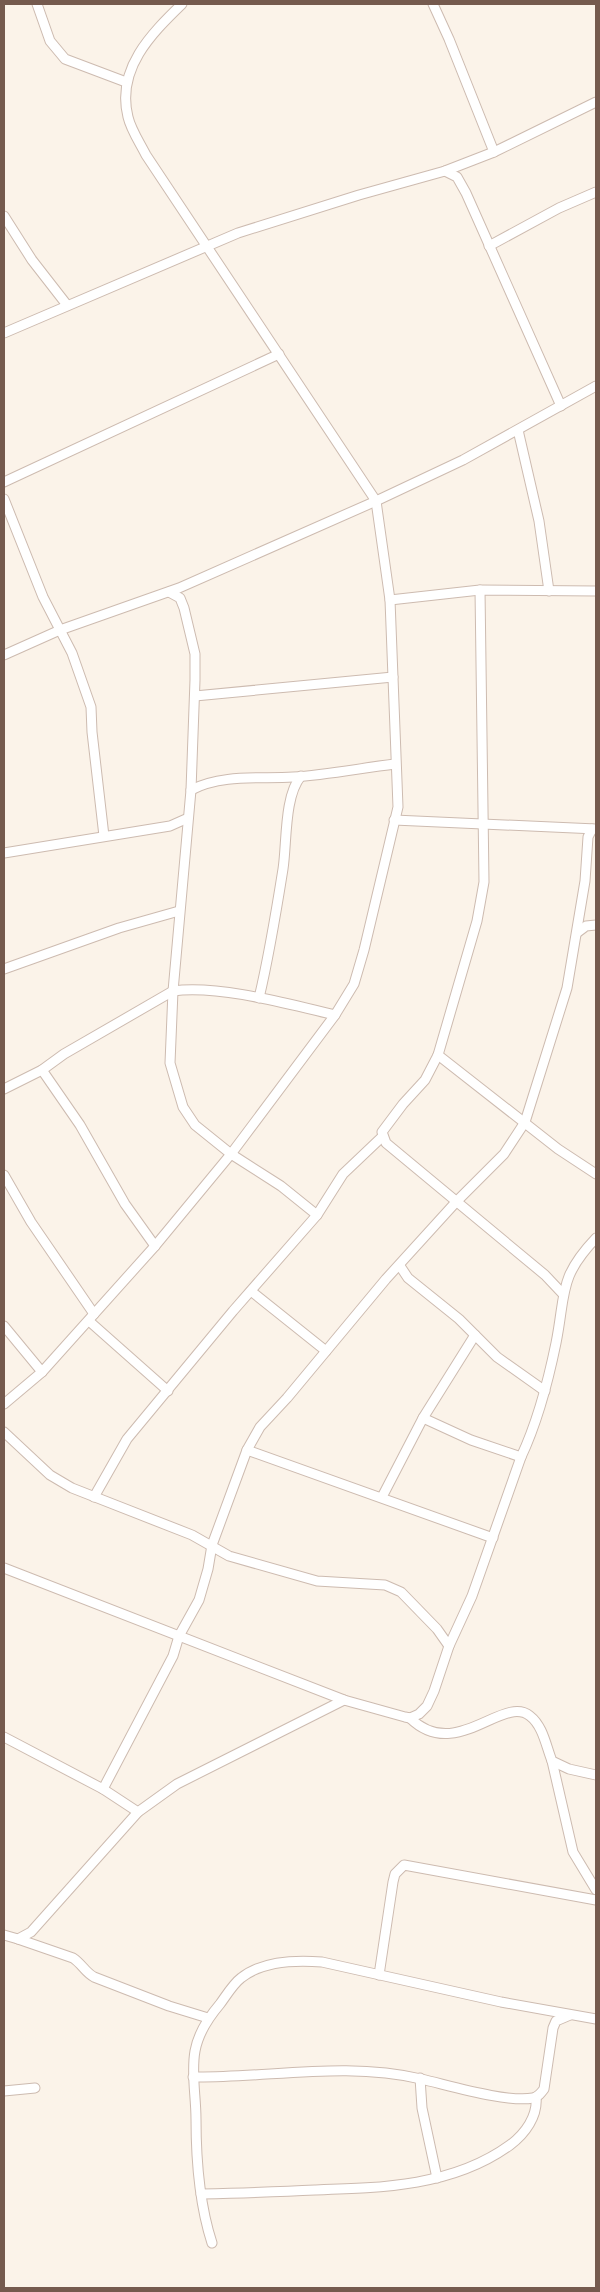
<svg xmlns="http://www.w3.org/2000/svg" width="600" height="2292" font-family="Helvetica,sans-serif">
  <rect width="100%" height="100%" fill="#fbf3e9"/>
  <g fill="none" stroke-linecap="round" stroke-linejoin="round">
    <defs>
      <g id="minor">
        <path d="M37 4 50 41 65 59 126 82"/>
        <path d="M433 4 449 39 494 152"/>
        <path d="M445 171 457 177 466 193 561 406"/>
        <path d="M4 216 32 260 67 305"/>
        <path d="M489 246 559 208 596 192"/>
        <path d="M4 333 238 233 359 195 445 171 494 152 596 102"/>
        <path d="M518 430 539 521 549 591"/>
        <path d="M4 482 279 354"/>
        <path d="M4 499 43 597 72 653 91 707 92 732 104 836"/>
        <path d="M480 590 484 882 477 921 438 1055 425 1080 403 1104 382 1132 386 1143 545 1275 562 1293"/>
        <path d="M169 592 180 598 184 608 195 654V680L191 790 173 991 170 1063 183 1107 195 1125 231 1154 281 1186 317 1215"/>
        <path d="M390 600 480 590 596 591"/>
        <path d="M4 655 60 630 179 588 376 501 463 460 596 386"/>
        <path d="M195 696 393 677"/>
        <path d="M191 790C222 774 259 779 293 777 327 775 361 768 395 764"/>
        <path d="M394 820 596 829"/>
        <path d="M4 853 170 826 188 818"/>
        <path d="M578 932 586 926 596 925"/>
        <path d="M4 969 119 928 179 911"/>
        <path d="M259 998C269 956 276 913 283 869 287 843 284 796 301 776"/>
        <path d="M438 1055 558 1149 596 1174"/>
        <path d="M42 1070 80 1125 125 1204 155 1246"/>
        <path d="M4 1089 42 1070 64 1054 173 991C220 985 288 1004 335 1015"/>
        <path d="M4 1175 31 1222 94 1314"/>
        <path d="M400 1266 408 1278 459 1319 497 1357 545 1391"/>
        <path d="M251 1291 326 1351"/>
        <path d="M89 1321 168 1391"/>
        <path d="M4 1326 42 1372"/>
        <path d="M4 1404 42 1372 155 1246 231 1154 335 1015 354 984 364 950 398 807 390 600 376 501 146 155C140 143 131 130 128 117 116 69 151 34 182 4"/>
        <path d="M423 1418 471 1440 521 1457"/>
        <path d="M4 1432 50 1475 72 1488 192 1535 229 1556 317 1581 385 1585 401 1592 437 1629 449 1646"/>
        <path d="M247 1450 493 1538"/>
        <path d="M94 1497 127 1439 233 1311 317 1215 343 1174 383 1136"/>
        <path d="M382 1497 423 1418 475 1335"/>
        <path d="M4 1568 344 1700 405 1717 410 1718 419 1714 427 1706 434 1691 449 1646 472 1596 521 1457C538 1421 548 1382 556 1343 566 1293 558 1278 596 1238"/>
        <path d="M410 1718C456 1763 503 1694 530 1716 543 1726 546 1746 552 1761L569 1769 596 1775"/>
        <path d="M4 1737 103 1789 138 1812"/>
        <path d="M552 1761 573 1852 596 1890"/>
        <path d="M103 1789 173 1656 179 1636 199 1600 208 1569 212 1545 247 1450 260 1427 287 1398 386 1279 456 1202 504 1154 525 1122 567 988 585 881 588 837 592 829"/>
        <path d="M4 1935 18 1939 31 1932 138 1812 177 1784 344 1700"/>
        <path d="M18 1939 73 1958C82 1964 85 1972 94 1977L169 2006 208 2018"/>
        <path d="M379 1975 393 1882 395 1874 404 1865 596 1900"/>
        <path d="M193 2077C269 2078 346 2061 421 2079 448 2085 507 2103 533 2098 538 2097 541 2093 544 2089L553 2028 556 2021 570 2015"/>
        <path d="M420 2078 422 2108 437 2178"/>
        <path d="M4 2091 35 2088"/>
        <path d="M201 2194C239 2193 277 2192 315 2190 382 2188 454 2186 510 2145 525 2134 538 2116 536 2097"/>
        <path d="M212 2243C199 2203 196 2160 196 2119 196 2096 191 2073 195 2051 198 2034 209 2017 220 2004 226 1996 233 1984 241 1978 262 1961 297 1960 322 1962L501 2002 596 2019"/>
      </g>
    </defs>
    <use href="#minor" stroke="#cdbbb0" stroke-width="11"/>
    <use href="#minor" stroke="#fff" stroke-width="9"/>
  </g>
  <rect width="600" height="2292" fill="none" stroke="#755a4e" stroke-width="10"/>
</svg>
